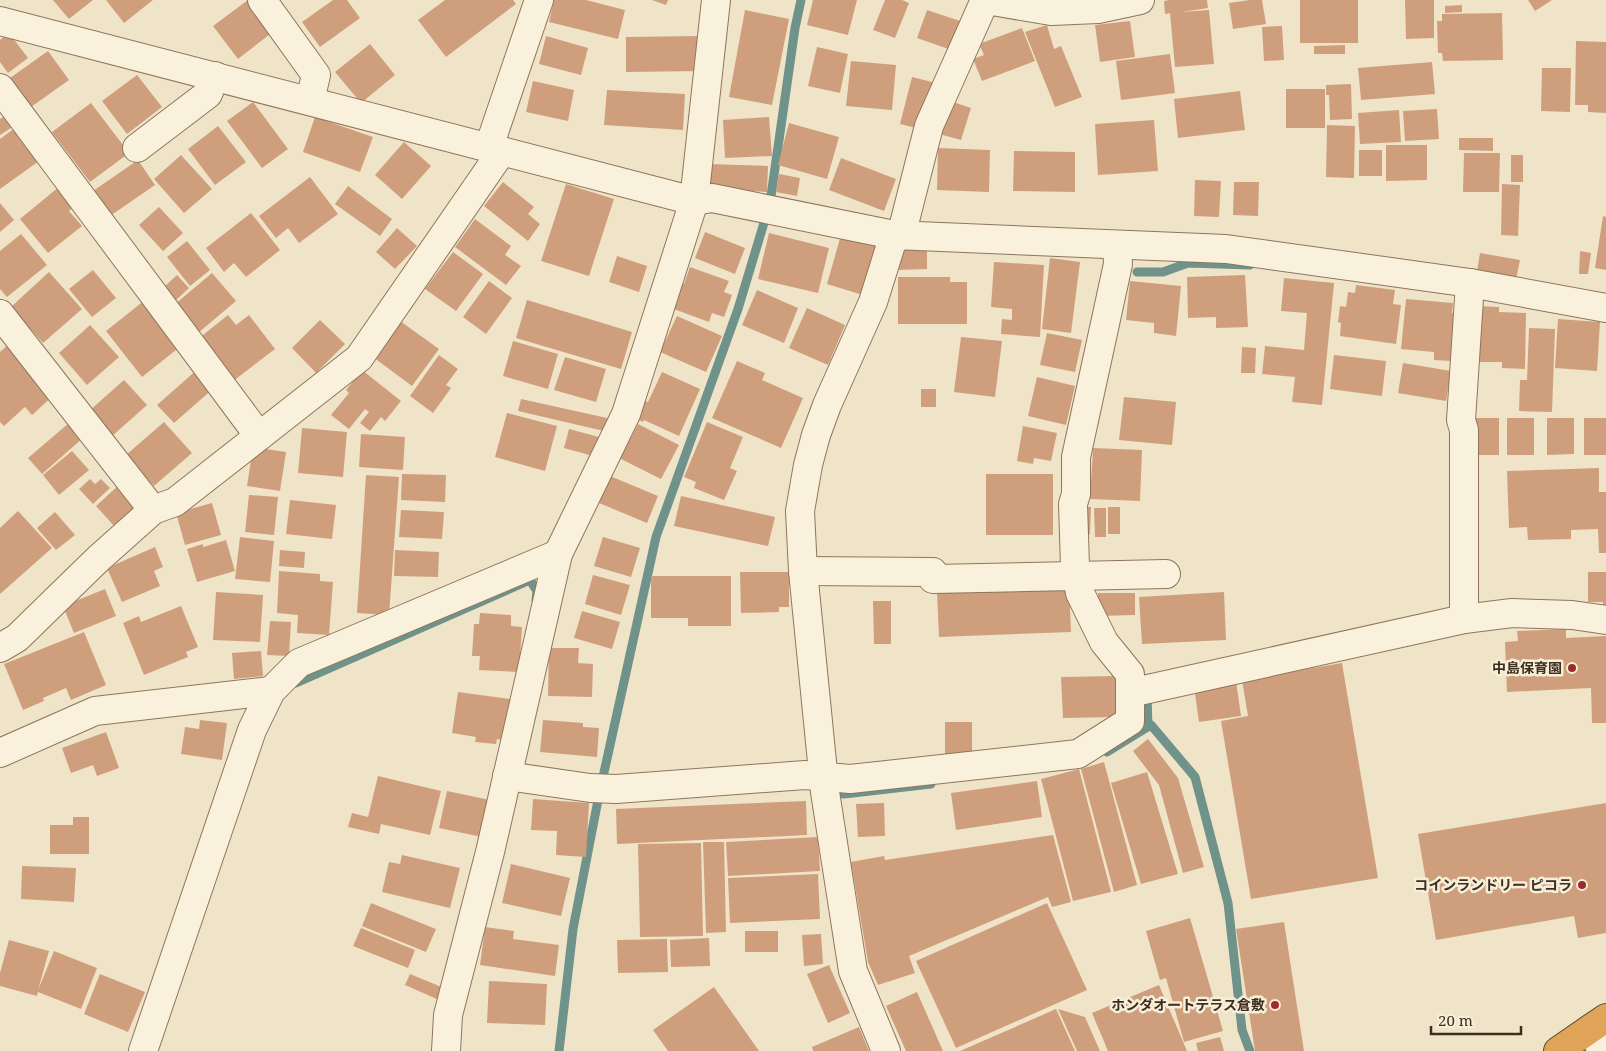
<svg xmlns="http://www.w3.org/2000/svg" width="1606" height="1051" font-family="'Noto Serif','Noto Sans JP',serif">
  <rect width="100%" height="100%" fill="#f0e4c8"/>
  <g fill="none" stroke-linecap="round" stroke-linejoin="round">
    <g stroke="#6f938a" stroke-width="9">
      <path d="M1137 272H1163L1188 263 1250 265"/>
      <path d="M296 683 530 580 537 591 536 600"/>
      <path d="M1147 695 1148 727"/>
      <path d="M1107 752 1151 725 1195 777 1228 903 1242 1030 1250 1051"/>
      <path d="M828 791 844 794 931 784"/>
      <path d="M559 1051 573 929 599 795 656 537 738 309 770 203 795 28 801 0"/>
    </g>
  </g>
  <g fill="#cf9f7d">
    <path d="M53 0H93L69 19Z"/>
    <path d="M106 0H153L124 23Z"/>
    <path d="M248 0H251L274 31 238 59 213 26Z"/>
    <path d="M333 0H347L360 18 320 47 302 22Z"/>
    <path d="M445 0H513L516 4 446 57 418 20Z"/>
    <path d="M554 0H586L625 10 618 39 549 22Z"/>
    <path d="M652 0H668L666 5Z"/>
    <path d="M813 0H857L848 35 807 25Z"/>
    <path d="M885 0H902L909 3 895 38 873 30Z"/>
    <path d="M1170 0H1207L1208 8 1181 12 1209 10 1214 64 1175 67 1170 13 1165 14 1164 1Z"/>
    <path d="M1250 0H1262L1266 24 1233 29 1229 3Z"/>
    <rect x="1300" y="0" width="58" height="43"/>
    <path d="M1405 0H1434V38L1406 39Z"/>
    <path d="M1528 0H1552L1535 11Z"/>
    <path d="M1462 5V12L1445 13V6Z"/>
    <path d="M745 10 789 19 772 105 729 97Z"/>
    <path d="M927 10 966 23 957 52 917 38Z"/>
    <path d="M1502 13 1503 60 1443 61 1442 53H1438L1437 21H1442V14Z"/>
    <path d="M1130 21 1135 57 1100 62 1095 25Z"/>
    <path d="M1047 25 1054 49 1061 46 1082 97 1055 107 1025 32Z"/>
    <path d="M1282 26 1284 60 1264 61 1262 27Z"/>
    <path d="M1022 28 1035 61 982 81 973 59 984 55 979 44Z"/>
    <path d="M9 33 28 58 8 73 0 62V40Z"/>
    <path d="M546 36 588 48 581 75 539 64Z"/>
    <path d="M700 36 701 71 626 72V37Z"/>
    <path d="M1576 41 1606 42V113L1588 112V105H1575Z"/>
    <path d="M370 44 395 75 361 103 335 72Z"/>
    <path d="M1345 45V54H1314V46Z"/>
    <path d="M817 47 848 54 840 93 808 86Z"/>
    <path d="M48 51 69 80 31 107 10 78Z"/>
    <path d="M1170 54 1175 93 1121 100 1116 61Z"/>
    <path d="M851 61 896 65 892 110 846 106Z"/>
    <path d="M1432 62 1435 94 1361 100 1358 68Z"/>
    <path d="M1542 68H1571L1570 112 1541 111Z"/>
    <path d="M137 75 162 107 127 134 102 101Z"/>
    <path d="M912 77 936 83 924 130 900 124Z"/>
    <path d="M533 81 574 90 568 121 526 112Z"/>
    <path d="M1351 84 1352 119 1330 120 1329 95H1326V85Z"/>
    <rect x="1286" y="89" width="39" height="39"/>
    <path d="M607 90 685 94 683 130 604 125Z"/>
    <path d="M1240 91 1245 130 1178 138 1174 99Z"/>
    <path d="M950 101 971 108 961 140 939 134Z"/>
    <path d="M253 102 288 149 262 168 227 121Z"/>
    <path d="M91 103 129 153 90 182 52 132Z"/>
    <path d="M1437 109 1439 139 1405 141 1403 111Z"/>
    <path d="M1399 110 1401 142 1360 144 1358 113Z"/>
    <path d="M6 115 14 126 0 135V119Z"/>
    <path d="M315 117 373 137 360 172 303 152Z"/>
    <path d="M769 117 772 156 725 158 723 120Z"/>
    <path d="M1154 120 1158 171 1098 175 1095 124Z"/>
    <path d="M789 123 839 137 827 179 778 165Z"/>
    <path d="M1327 125 1355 126 1354 178 1326 177Z"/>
    <path d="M218 126 246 162 215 185 188 149Z"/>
    <path d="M15 128 39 161 0 189V139Z"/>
    <path d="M1459 138H1493V151L1459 150Z"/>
    <path d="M404 142 431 166 402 199 375 175Z"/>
    <path d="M1386 145H1427V180L1386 181Z"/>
    <path d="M938 148 990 150 989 192 937 190Z"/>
    <rect x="1359" y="150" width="23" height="26"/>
    <path d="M1014 151 1075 152V192L1013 191Z"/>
    <path d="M1464 153H1500L1499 192H1463Z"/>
    <path d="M181 155 212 189 184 213 154 179Z"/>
    <rect x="1511" y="155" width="12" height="27"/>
    <path d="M841 158 896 179 884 211 829 190Z"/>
    <path d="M138 160 155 185 110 216 93 191Z"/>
    <path d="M708 164 768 166 767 192 707 189Z"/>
    <path d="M779 174 800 178 797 196 776 192Z"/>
    <path d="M310 177 338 214 299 243 288 228 276 238 259 216Z"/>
    <path d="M1195 180 1221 181 1219 217 1194 216Z"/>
    <path d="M503 182 534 207 528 214 540 224 528 241 484 206Z"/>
    <path d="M1234 182H1259L1258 216 1233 215Z"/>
    <path d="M566 184 614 199 589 276 541 261Z"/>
    <path d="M1502 184 1520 185 1518 236 1501 235Z"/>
    <path d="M60 186 76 205 69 211 82 226 48 253 20 219Z"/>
    <path d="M348 186 392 219 380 236 335 204Z"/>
    <path d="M0 203 14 220 0 232Z"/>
    <path d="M159 207 183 233 163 251 139 225Z"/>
    <path d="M251 213 280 250 246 277 234 263 224 272 206 248Z"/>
    <path d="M1603 216 1606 217V270L1595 268Z"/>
    <path d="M475 219 511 246 505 255 521 266 506 285 455 247Z"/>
    <path d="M397 228 417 246 395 269 376 252Z"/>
    <path d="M705 232 745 248 735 274 695 258Z"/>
    <path d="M769 233 829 248 818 293 758 279Z"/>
    <path d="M21 234 47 265 7 297 0 289V251Z"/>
    <path d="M841 235 881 246 866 296 827 284Z"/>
    <path d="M187 241 210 270 190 286 167 257Z"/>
    <path d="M897 247H927V269L898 270Z"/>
    <path d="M1580 251 1591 253 1588 274H1579Z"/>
    <path d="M453 252 483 274 456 311 425 289Z"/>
    <path d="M1480 253 1520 260 1515 284 1476 277Z"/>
    <path d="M617 256 647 266 639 292 609 282Z"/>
    <path d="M1050 258 1080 262 1071 333 1042 329Z"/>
    <path d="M994 262 1044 265 1040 337 1001 334 1002 319 1012 320V309L991 307Z"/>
    <path d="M690 267 729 281 724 292 732 295 724 317 712 313 709 322 671 308 681 283 684 284Z"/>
    <path d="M93 270 116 298 92 317 69 289Z"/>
    <path d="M49 272 82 309 43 343 11 307Z"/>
    <path d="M212 273 236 301 198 333 174 305Z"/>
    <path d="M177 275 189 288 175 301 163 288Z"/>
    <path d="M1245 275 1248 327 1216 328V317L1188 318 1187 277Z"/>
    <path d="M898 277H950V282H967V324H898Z"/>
    <path d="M1284 278 1334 283 1322 405 1292 402 1295 377 1262 374 1265 346 1304 350 1307 313 1281 311Z"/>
    <path d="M489 281 512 298 486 334 463 317Z"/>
    <path d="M1130 281 1181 286 1176 336 1154 333V323L1126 320Z"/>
    <path d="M1356 285 1395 290 1393 304 1401 305 1396 344 1340 336 1341 323 1338 322 1340 306 1346 307 1348 292 1355 293Z"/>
    <path d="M757 290 798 308 784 343 742 325Z"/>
    <path d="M1406 299 1453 303 1452 313 1457 314 1452 361 1434 360V352L1401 349Z"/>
    <path d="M145 300 181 346 142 377 106 331Z"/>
    <path d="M527 300 632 332 621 369 516 338Z"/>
    <path d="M1478 306 1499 307V312L1526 313 1525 369 1502 368V362H1477Z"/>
    <path d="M807 308 845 325 828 365 789 348Z"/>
    <path d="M228 315 236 325 249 315 275 349 232 382 198 339Z"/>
    <path d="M677 316 722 336 706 372 660 352Z"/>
    <path d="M1558 319 1600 322 1597 371 1555 368Z"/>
    <path d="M320 320 345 344 316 373 292 348Z"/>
    <path d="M400 321 439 349 412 386 373 357Z"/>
    <path d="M90 325 119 357 87 385 59 353Z"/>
    <path d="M1529 328 1555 329 1552 412 1519 411 1520 380H1527Z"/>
    <path d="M1047 333 1082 340 1075 372 1040 365Z"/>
    <path d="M961 337 1002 341 995 397 954 392Z"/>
    <path d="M513 341 558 354 548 389 503 376Z"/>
    <path d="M9 344 54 395 32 415 25 407 4 426 0 422V352Z"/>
    <path d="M1242 347 1256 348 1255 373H1241Z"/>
    <path d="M439 355 458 369 446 385 451 388 433 413 410 396Z"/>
    <path d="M1334 355 1386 361 1382 396 1330 389Z"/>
    <path d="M565 357 606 369 596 402 554 390Z"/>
    <path d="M737 361 765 373 762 380 803 398 781 448 712 418Z"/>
    <path d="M1403 363 1451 371 1446 401 1398 393Z"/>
    <path d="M199 368 215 387 174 423 157 405Z"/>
    <path d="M362 370 401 401 385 421 381 417 370 431 360 423 369 412 365 409 349 429 331 415 349 393 346 390Z"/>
    <path d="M662 372 700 389 679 436 644 420 643 422 628 415 637 397 648 402Z"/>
    <path d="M1037 377 1075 386 1066 425 1028 416Z"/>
    <path d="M124 380 147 405 111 437 88 412Z"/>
    <rect x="921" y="389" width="15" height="18"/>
    <path d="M1124 397 1176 402 1172 445 1119 440Z"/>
    <path d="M521 399 607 418 604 431 518 411Z"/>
    <path d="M507 413 557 426 545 471 495 457Z"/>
    <rect x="1472" y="418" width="27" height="37"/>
    <rect x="1507" y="418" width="27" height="37"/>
    <path d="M1547 418H1574V454L1547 455Z"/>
    <rect x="1584" y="418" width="22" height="37"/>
    <path d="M164 422 192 453 154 486 126 455Z"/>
    <path d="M707 422 743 437 730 468 737 471 724 500 694 488 696 482 684 477Z"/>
    <path d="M69 423 83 438 42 474 28 458Z"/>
    <path d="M638 424 679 445 661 479 617 457 628 436 631 438Z"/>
    <path d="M1023 426 1057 433 1051 461 1034 458 1033 464 1017 461Z"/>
    <path d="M302 428 347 432 343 477 298 473Z"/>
    <path d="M569 429 599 437 593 456 564 448Z"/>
    <path d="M361 434 405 437 403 470 359 467Z"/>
    <path d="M253 447 286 452 280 491 247 486Z"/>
    <path d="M1093 448 1142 450 1140 501 1090 499Z"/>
    <path d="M72 451 89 470 59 495 43 475Z"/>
    <path d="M1599 468V492H1606V553H1599L1598 529 1571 530V539L1528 540 1527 527 1509 528 1507 471Z"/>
    <path d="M402 474 446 475 445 502 401 500Z"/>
    <rect x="986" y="474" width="67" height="61"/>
    <path d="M366 475 399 477 389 615 357 613Z"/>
    <path d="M610 476 658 496 647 523 599 503Z"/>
    <path d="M90 479 95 484 101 479 110 488 93 504 79 489Z"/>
    <path d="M119 485 138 505 114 526 96 506Z"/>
    <path d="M249 495 278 497 274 535 245 532Z"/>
    <path d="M681 496 775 517 768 546 674 526Z"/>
    <path d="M290 500 336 505 332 539 286 534Z"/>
    <path d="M212 503 221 535 185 545 176 513Z"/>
    <path d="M1080 507H1091L1090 534H1080Z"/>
    <rect x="1108" y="507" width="12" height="27"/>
    <path d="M1094 508H1106V537H1095Z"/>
    <path d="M401 510 444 512 442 539 399 537Z"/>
    <path d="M18 511 52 548 0 594V528Z"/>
    <path d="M55 512 75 535 56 550 37 528Z"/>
    <path d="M240 537 274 541 270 582 235 579Z"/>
    <path d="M603 537 640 548 631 577 594 566Z"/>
    <path d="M226 540 235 571 197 582 187 549 203 544V547Z"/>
    <path d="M155 547 163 567 154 571 160 586 122 602 107 568Z"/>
    <path d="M280 550 305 552 304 568 279 566Z"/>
    <path d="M395 550 439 552 438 577 394 576Z"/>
    <path d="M279 571 320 574V581L333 582 329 635 297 633 298 615 277 613Z"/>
    <path d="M740 572H789V607H779V612L741 613Z"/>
    <path d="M1588 572H1606V608H1603V602H1588Z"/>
    <path d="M593 575 630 585 621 615 585 604Z"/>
    <path d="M651 576H731V626H688V618H651Z"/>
    <path d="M1069 586 1071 632 939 637 937 592Z"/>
    <path d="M105 589 116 616 74 633 63 606Z"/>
    <path d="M216 592 263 595 260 642 213 640Z"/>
    <path d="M1224 592 1226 640 1142 644 1139 597Z"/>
    <path d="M1098 593H1135V615L1098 616Z"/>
    <path d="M873 601H891V644H874Z"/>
    <path d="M181 606 198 647 186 652 188 657 144 675 123 623 139 616 141 622Z"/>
    <path d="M582 611 620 622 612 649 574 638Z"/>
    <path d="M480 613 511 615V626L522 627 519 672 479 670 480 656H472L474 624H479Z"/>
    <path d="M270 621 291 622 289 656 267 655Z"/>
    <path d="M1566 629V638L1606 636V723H1592L1591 688 1507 692 1505 642 1518 641 1517 631Z"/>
    <path d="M84 632 106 685 71 700 66 688 43 698 44 701 23 710 4 664Z"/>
    <path d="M549 648H579L578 663 593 664 592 697 548 696Z"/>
    <path d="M261 651 263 676 234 679 232 653Z"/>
    <path d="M1342 663 1378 878 1251 899 1221 721 1248 716 1242 680Z"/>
    <path d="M1115 676 1116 717 1063 718 1061 677Z"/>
    <path d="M1236 681 1241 716 1199 722 1194 687Z"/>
    <path d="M458 692 510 699 504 740 497 739 496 744 475 742 476 737 452 733Z"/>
    <path d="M200 720 227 723 222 760 181 754 185 727 199 729Z"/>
    <path d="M543 720 583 723V727L599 728 597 757 540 752Z"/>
    <rect x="945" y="722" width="27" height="34"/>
    <path d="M106 732 119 768 97 776 93 765 71 773 62 748Z"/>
    <path d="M1148 739 1178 778 1204 867 1183 873 1159 785 1133 751Z"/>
    <path d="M1104 762 1137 885 1114 892 1081 769Z"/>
    <path d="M1079 769 1111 892 1073 901 1041 779Z"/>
    <path d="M1147 772 1178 874 1141 884 1111 783Z"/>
    <path d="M378 776 441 791 430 835 381 824 379 834 348 827 352 813 368 817Z"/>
    <path d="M1037 781 1042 817 956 830 951 793Z"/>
    <path d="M447 791 490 800 482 837 439 828Z"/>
    <path d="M533 799 589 803 586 857 556 855 557 831 531 830Z"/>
    <path d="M806 801 807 835 617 844 616 809Z"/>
    <path d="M884 803 885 836 858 837 856 804Z"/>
    <path d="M1606 803V933L1578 938 1574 916 1436 940 1418 834Z"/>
    <path d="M73 817H89V854H50V825H73Z"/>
    <path d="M1053 835 1071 902 1052 907 1048 897 909 956 915 973 878 985 868 962 851 862 884 856 885 860Z"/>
    <path d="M818 837 820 871 728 876 726 842Z"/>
    <path d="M703 842H724L726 932 706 933Z"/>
    <path d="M701 843 703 936 640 937 638 844Z"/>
    <path d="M402 855 460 868 450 908 382 892 389 862 400 864Z"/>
    <path d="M511 864 570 878 561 916 502 903Z"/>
    <path d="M22 866 76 868 74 902 21 899Z"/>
    <path d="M818 874 820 919 730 923 728 878Z"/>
    <path d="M371 903 436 929 426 952 362 926Z"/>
    <path d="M1047 903 1087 990 956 1048 916 961Z"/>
    <path d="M1190 918 1223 1031 1184 1042 1166 978 1160 980 1146 931Z"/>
    <path d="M1284 922 1304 1051H1255L1236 929Z"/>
    <path d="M485 927 514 931 513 939 559 945 555 976 480 965Z"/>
    <path d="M361 928 415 950 408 968 353 946Z"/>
    <rect x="745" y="931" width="33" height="21"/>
    <path d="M821 934 823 964 804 966 802 935Z"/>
    <path d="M709 938 710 966 671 967 670 940Z"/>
    <path d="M667 939 668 972 618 973 617 940Z"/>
    <path d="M9 940 49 951 38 990 54 951 97 968 81 1009 38 992 37 996 0 986V973Z"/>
    <path d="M829 965 850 1013 828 1023 807 974Z"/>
    <path d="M100 974 145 992 128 1032 84 1014Z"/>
    <path d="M410 974 444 988 439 1000 405 985Z"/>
    <path d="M489 981 547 984 545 1025 487 1023Z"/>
    <path d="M1159 985 1187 1051H1108L1092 1013Z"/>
    <path d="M714 987 759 1051H668L653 1030Z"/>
    <path d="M917 992 943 1051H906L886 1006Z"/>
    <path d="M1056 1009 1075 1051H960Z"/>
    <path d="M1058 1009 1085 1017 1100 1051H1077Z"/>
    <path d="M859 1027 869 1051H813L812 1047Z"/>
    <path d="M1220 1037 1224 1051H1198L1196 1043Z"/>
  </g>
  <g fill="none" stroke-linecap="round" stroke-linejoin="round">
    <defs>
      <g id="minor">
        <path d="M262 0 316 75 310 101"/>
        <path d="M986 0 1051 11 1098 9 1140 0"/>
        <path d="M0 21 694 201 712 198 894 235 1226 249 1470 283 1606 308"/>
        <path d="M0 88 259 436"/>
        <path d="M489 147 539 0"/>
        <path d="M137 148 208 94 215 76"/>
        <path d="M901 236 929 126 985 0"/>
        <path d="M0 314 153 510"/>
        <path d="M803 571 933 572V579L1166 574"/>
        <path d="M1464 619V430L1461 420 1470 283"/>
        <path d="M0 648 17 638 98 559 153 510 175 502 359 358 502 151"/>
        <path d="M1130 693 1464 619 1512 613 1572 615 1606 620"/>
        <path d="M0 753 95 711 271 691"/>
        <path d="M507 776 590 788 616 789 805 775 850 779 1078 754 1130 721V674L1104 642 1080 593 1075 566 1073 504 1076 494V457L1118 264 1117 245"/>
        <path d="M1590 1029 1603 1051"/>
        <path d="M143 1051 252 730 271 691 299 663 558 554"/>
        <path d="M446 1051 448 1015 490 852 558 554 626 414 694 201 716 0"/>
        <path d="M886 1051 853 971 825 792 803 571 800 511 808 465 816 435 827 405 873 302 894 235"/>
      </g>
      <path id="highway" d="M1558 1051 1606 1018"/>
    </defs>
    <use href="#minor" stroke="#8d765c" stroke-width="30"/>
    <use href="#highway" stroke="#5b4430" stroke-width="30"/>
    <use href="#minor" stroke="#faf1dc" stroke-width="28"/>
    <use href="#highway" stroke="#e0a458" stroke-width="28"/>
  </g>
  <g fill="#9e2a2b" stroke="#f7eed8" stroke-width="2">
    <circle cx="1572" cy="668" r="5"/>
    <circle cx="1582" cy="885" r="5"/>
    <circle cx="1275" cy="1005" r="5"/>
  </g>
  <g text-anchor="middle" stroke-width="5" stroke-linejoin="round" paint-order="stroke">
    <g font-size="14" font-weight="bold" fill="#3d2e20" stroke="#f7eed8" text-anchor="end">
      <text x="1562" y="673">中島保育園</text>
      <text x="1572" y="890">コインランドリー ピコラ</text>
      <text x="1265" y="1010">ホンダオートテラス倉敷</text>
    </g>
  </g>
  <path d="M1431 1026v8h90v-8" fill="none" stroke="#3d2e20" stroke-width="2.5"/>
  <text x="1438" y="1026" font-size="15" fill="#3d2e20" stroke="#f7eed8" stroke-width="4" paint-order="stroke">20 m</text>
</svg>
